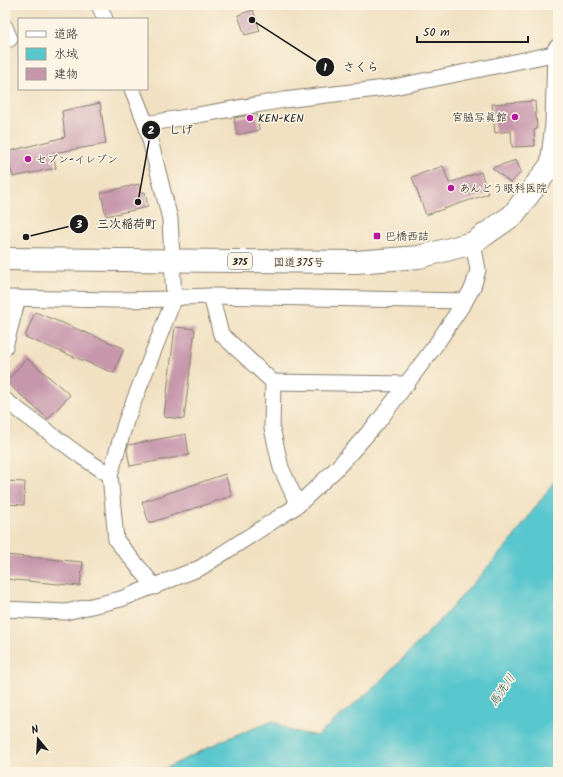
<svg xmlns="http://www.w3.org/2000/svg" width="563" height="777" font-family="Kalam,'Klee One',sans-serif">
  <rect width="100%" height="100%" fill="#fcf5e5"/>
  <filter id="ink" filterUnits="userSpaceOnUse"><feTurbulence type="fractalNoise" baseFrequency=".025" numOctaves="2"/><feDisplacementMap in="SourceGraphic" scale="8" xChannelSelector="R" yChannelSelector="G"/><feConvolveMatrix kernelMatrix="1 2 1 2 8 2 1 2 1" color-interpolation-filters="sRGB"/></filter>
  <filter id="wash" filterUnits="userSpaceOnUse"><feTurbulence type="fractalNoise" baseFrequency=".012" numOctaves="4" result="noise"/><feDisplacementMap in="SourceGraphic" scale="16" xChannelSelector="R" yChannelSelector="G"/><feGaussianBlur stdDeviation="0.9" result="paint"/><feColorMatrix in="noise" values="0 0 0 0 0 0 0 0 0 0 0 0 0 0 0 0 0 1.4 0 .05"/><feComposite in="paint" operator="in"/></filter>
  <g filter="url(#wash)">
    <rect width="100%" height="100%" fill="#f1e1c2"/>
    <path fill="#58c6cd" stroke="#3a7174" d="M558 476V772H158L226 739 273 721 292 731 317 736 380 682 445 615 511 541Z"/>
    <g id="blocks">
      <g fill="#c696ab">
        <path d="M253 10 260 31 245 35 238 15Z"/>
        <path d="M535 101 537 129 534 130 535 146 512 147 511 131 495 133 492 104Z"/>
        <path d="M100 103 106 144 53 153 56 168 13 177 6 152 65 137 62 111Z"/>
        <path d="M257 114 259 130 237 135 234 118Z"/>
        <path d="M516 160 521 172 511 183 492 168Z"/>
        <path d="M443 166 449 183 481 172 488 194 426 215 412 177Z"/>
        <path d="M139 184 140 193 145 192 148 207 106 216 101 193Z"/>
        <path d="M35 312 124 348 114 373 25 337Z"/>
        <path d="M175 327 195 329 184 419 164 417Z"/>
        <path d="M27 358 70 395 48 419 6 382Z"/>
        <path d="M186 434 189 455 130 466 127 450 128 445Z"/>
        <path d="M225 474 232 496 149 523 142 502Z"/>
        <path d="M5 481 25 482 24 505 5 504Z"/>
        <path d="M5 555 83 562 80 586 5 579Z"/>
      </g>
    </g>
  </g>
  <g filter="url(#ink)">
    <use href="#blocks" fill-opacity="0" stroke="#867e6f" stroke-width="1"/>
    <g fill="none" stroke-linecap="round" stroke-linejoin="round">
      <defs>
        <g id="street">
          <path d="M99 5 105 19"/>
          <path d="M5 27 10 39"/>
          <path d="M132 89 146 124 170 219 174 299 126 421 110 475 116 540 155 587"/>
          <path d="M146 124 284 100 394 87 558 53"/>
          <path d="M211 296 221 334 273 382 407 384"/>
          <path d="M5 298 115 300 174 299 183 297 211 296 465 301"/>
          <path d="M5 347 18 298"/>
          <path d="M273 382 272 428 281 468 298 505"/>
          <path d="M5 400 82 457 110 475"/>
          <path d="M5 609 66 612 121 599 200 568 298 505 336 469 378 422 437 343 465 301 473 287 478 270 473 243"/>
        </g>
        <path id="secondary" d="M551 165 556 124 558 50"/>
        <path id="highway" d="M5 259 356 262 419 257 473 243 513 215 551 165 558 168"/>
      </defs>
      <use href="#street" stroke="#867e6f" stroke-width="17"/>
      <use href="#secondary" stroke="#867e6f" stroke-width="23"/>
      <use href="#highway" stroke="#867e6f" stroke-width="24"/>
      <use href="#street" stroke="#fff" stroke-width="15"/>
      <use href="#secondary" stroke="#fff" stroke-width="21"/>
      <use href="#highway" stroke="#fff" stroke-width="22"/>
    </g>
  </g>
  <g fill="#b5179e" stroke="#fcf5e5" stroke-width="1.5">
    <circle cx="515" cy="117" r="4"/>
    <circle cx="250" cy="118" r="4"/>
    <circle cx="28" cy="159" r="4"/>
    <circle cx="451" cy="188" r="4"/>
    <rect x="373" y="232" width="8" height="8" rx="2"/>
  </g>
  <g text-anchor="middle" stroke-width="3" stroke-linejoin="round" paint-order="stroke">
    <rect fill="#fcf5e5" stroke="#5f5d58" stroke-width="1" x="228" y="253" width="24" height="16" rx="3"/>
    <g font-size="10" font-weight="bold" fill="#1c1c1c">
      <text x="240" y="265">375</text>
    </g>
    <g font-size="11" fill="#1c1c1c" stroke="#fcf5e5" text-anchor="start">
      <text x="507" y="121" text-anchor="end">宮脇写眞館</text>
      <text x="258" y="122">KEN-KEN</text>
      <text x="36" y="163">セブン-イレブン</text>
      <text x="459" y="192">あんどう眼科医院</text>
      <text x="385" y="240">巴橋西詰</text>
    </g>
    <g font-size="11" fill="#1c1c1c" stroke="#fcf5e5">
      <text x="299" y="266">国道375号</text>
    </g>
    <g font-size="12" font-style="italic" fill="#31585a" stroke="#fcf5e5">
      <text transform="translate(502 690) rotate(-56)" y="4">馬洗川</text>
    </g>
  </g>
  <path fill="none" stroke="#1c1c1c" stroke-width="1.5" d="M252 20L325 67M138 202L151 130M26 237L79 224"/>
  <g fill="#1c1c1c" stroke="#fcf5e5" stroke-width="1.5">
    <circle cx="252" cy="20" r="4"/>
    <circle cx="138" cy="202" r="4"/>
    <circle cx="26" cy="237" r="4"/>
    <circle cx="325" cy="67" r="10"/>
    <circle cx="151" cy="130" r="10"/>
    <circle cx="79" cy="224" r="10"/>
  </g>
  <g font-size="12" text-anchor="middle" font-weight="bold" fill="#fff">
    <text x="325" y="71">1</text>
    <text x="151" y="134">2</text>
    <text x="79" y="228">3</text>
  </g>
  <g font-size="12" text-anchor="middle" font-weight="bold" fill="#1c1c1c" stroke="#fcf5e5" stroke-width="3" stroke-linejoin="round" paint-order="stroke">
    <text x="361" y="71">さくら</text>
    <text x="181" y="134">しげ</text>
    <text x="127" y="228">三次稲荷町</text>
  </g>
  <rect width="563" height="777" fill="none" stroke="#fcf5e5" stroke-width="20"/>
  <rect x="18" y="18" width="130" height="72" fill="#fcf5e5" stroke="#a29e95"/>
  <rect x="26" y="31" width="20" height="6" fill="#ffffff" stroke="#a29e95"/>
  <text x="54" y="38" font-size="12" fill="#1c1c1c">道路</text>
  <rect x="26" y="48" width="20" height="12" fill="#58c6cd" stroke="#a29e95"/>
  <text x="54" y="58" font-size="12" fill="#1c1c1c">水域</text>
  <rect x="26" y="68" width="20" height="12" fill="#c696ab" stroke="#a29e95"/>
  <text x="54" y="78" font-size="12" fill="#1c1c1c">建物</text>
  <g transform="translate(38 739) rotate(342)" stroke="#fcf5e5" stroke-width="3" paint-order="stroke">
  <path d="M0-3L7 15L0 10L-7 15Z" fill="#1c1c1c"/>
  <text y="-6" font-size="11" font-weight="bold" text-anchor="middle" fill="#1c1c1c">N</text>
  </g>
  <path d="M417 36v6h111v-6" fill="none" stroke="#1c1c1c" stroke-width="2"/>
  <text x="423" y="36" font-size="12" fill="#1c1c1c" stroke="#fcf5e5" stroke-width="3" paint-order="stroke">50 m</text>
</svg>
